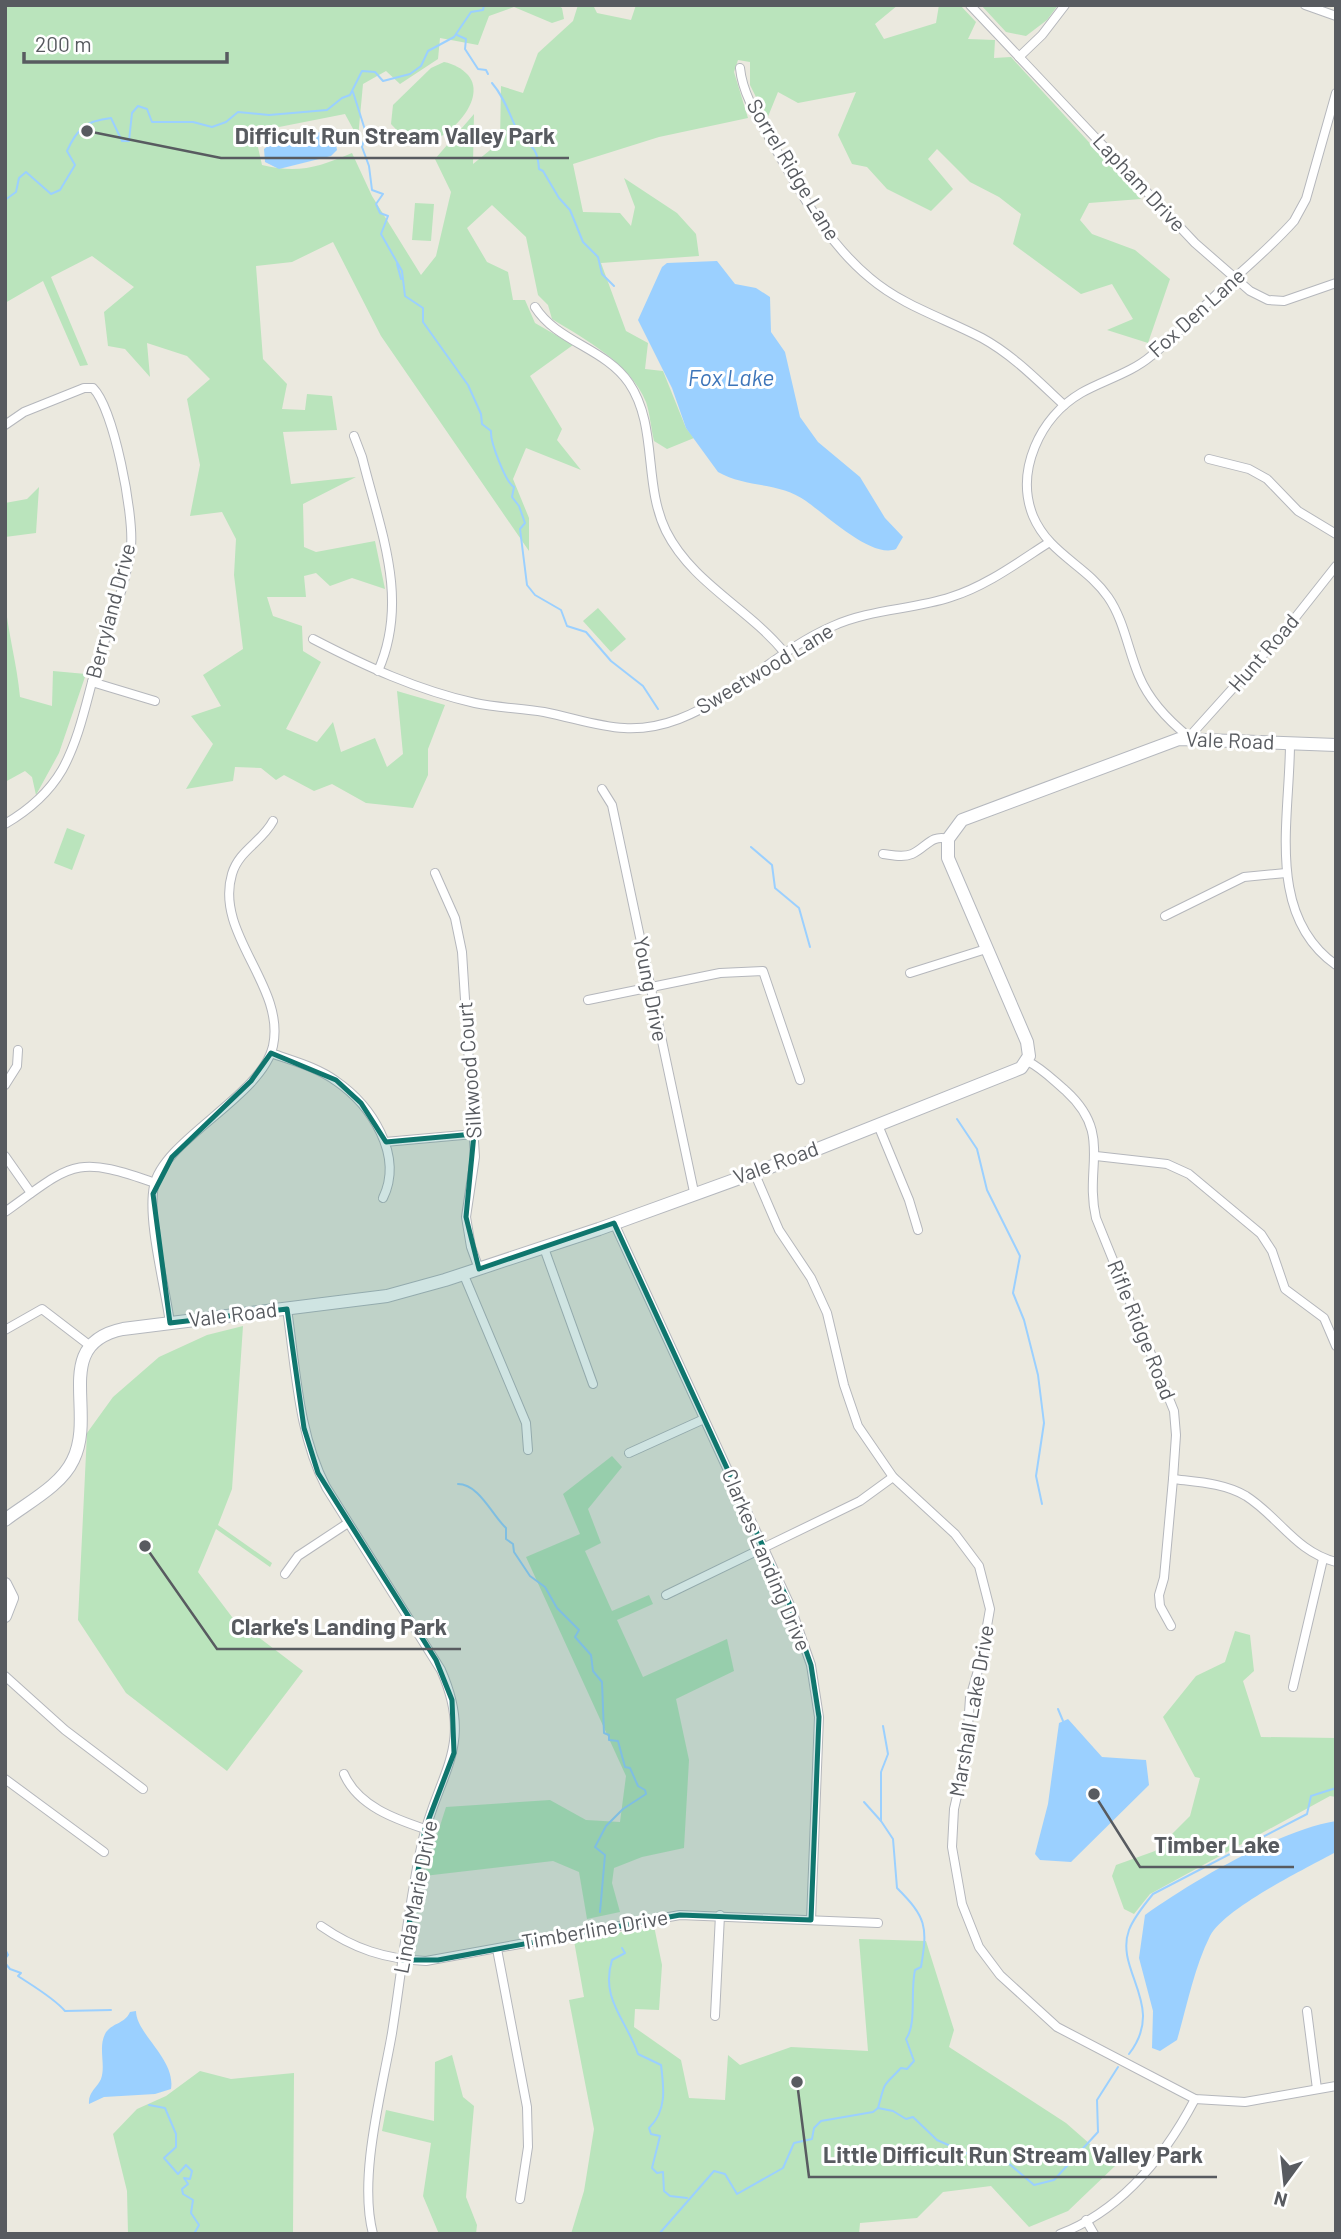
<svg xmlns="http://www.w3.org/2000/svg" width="1341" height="2239" font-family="Barlow,sans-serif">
  <rect width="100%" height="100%" fill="#ebe9df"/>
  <g fill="#bae4bc">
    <path d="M5 5H557L562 8 564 19 552 23 514 7 489 16 478 45 440 38 438 59 400 84 386 71 363 84 358 138 345 114 274 128 257 143 262 165C298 174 319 167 352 153L372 196 421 275 436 256 451 192 435 159 474 114 473 164 500 142 501 86 523 93 538 53 573 21 578 5H593L597 13 631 20 636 5H898L875 24 884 39 936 23 939 5H960L976 22 968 39 995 40 994 58 1011 57 1141 199 1089 203 1080 220 1092 234 1135 250 1170 279 1148 343 1107 330 1133 319 1112 284 1081 294 1013 244 1021 214 999 197 970 182 937 149 928 159 953 189 931 211 887 189 867 167 852 164 838 135 856 92 798 103 778 92 767 119 750 85V62L738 60 734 72 748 118 659 137 573 164 583 212 620 213 631 226 635 207 624 178 677 213 696 234 699 256 601 263 626 331 648 343 645 369 663 371 686 428 694 438 667 449 654 441C651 428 650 414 646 402 630 363 586 340 552 319L548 305 538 295 526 237 492 205 467 228 487 262 508 272 513 300H525L535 323 573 345 530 376 562 429 557 440 581 470 526 448 513 479 529 518V551L381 336 333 242 292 262 256 266 263 359 287 384 282 409 305 410 307 394 332 396 337 430 283 432 291 484 356 477 303 504 304 547 316 552 375 541 385 589 352 578 330 586 316 573 304 576 306 597H267L273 616 302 626 303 651 321 662 286 729 317 742 333 722 341 752 375 738 387 767 403 754 397 691 445 705 428 749V775L413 808 366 803 332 784 314 791 284 775 276 780 261 768 235 767 233 781 186 789 213 744 191 716 221 706 203 675 243 649 234 575 236 539 222 512 190 516 200 465 187 399 210 379 187 356 147 343 150 377 125 349 108 346 104 312 134 287 92 256 51 277 88 365 80 366 43 281 5 303Z"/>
    <path d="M981 5H1058L1047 20 1026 36 1006 32Z"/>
    <path d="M444 62C454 64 461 68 468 75 491 102 437 151 411 145L391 124 393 105 431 68Z"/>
    <path d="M415 203 434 204 431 241 412 240Z"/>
    <path d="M39 487 36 533 5 537V503L27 499Z"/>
    <path d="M5 601C8 633 17 664 20 697L52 706 53 671 86 674 59 753 36 795 32 777 25 771 5 782Z"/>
    <path d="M598 608 626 639 611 652 583 621Z"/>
    <path d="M67 828 85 835 72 870 54 863Z"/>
    <path d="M243 1326 232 1489 218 1525 272 1563 270 1567 216 1529 198 1572 232 1617 303 1671 227 1771 126 1693 78 1620 87 1433 113 1397 159 1357 207 1335Z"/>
    <path d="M612 1456 622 1467 588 1509 601 1543 585 1551 612 1611 649 1595 653 1604 617 1620 643 1677 727 1639 734 1671 676 1699 689 1760 684 1848 642 1857 614 1868 612 1883 620 1912 587 1919 579 1872 553 1861 424 1876 446 1807 550 1800 586 1820 620 1822 626 1776 526 1557 580 1534 563 1494Z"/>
    <path d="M1235 1631 1250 1635 1254 1671 1243 1681 1261 1737 1336 1738V1797L1330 1796 1150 1894 1134 1914 1124 1909 1112 1876 1116 1865 1155 1851 1190 1816 1200 1778 1195 1777 1163 1717 1196 1676 1225 1662Z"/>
    <path d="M654 1926 662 1965 659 2010 635 2009 634 2027 681 2060 689 2098 725 2100 728 2055 740 2065 791 2047 868 2051 859 1939 926 1941 954 2030 949 2047 1066 2123 1115 2166 1068 2211 1029 2227 991 2186 943 2192 917 2218 860 2223 859 2234H571L584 2191 594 2129 569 2000 584 1997 574 1941Z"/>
    <path d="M452 2055 463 2097 474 2106 466 2197 477 2225 476 2234H439L423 2196 431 2143 382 2131 386 2110 434 2121 435 2062Z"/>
    <path d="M200 2071 231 2079 294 2073 293 2234H128L127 2191 113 2134 137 2109 166 2096Z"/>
  </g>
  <g fill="#9bd0ff">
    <path d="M321 132 335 139 337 150 331 156 279 169 265 162 264 149 277 139Z"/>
    <path d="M717 261 735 284 756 288 770 297 771 332 785 352 800 417 818 442 860 477 885 518 903 537 896 549C872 559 826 515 806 501 780 482 746 488 718 472L686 428 672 388 638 320 662 267 667 263Z"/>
    <path d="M1068 1719 1102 1757 1146 1760 1149 1785 1071 1862 1040 1860 1035 1854 1048 1804 1059 1723Z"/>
    <path d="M1336 1821V1852C1305 1869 1226 1907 1210 1936 1194 1968 1187 2006 1177 2040L1160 2051 1152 2048 1153 2011 1139 1958 1145 1915C1193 1881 1277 1831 1336 1821Z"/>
    <path d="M136 2011C136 2034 176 2059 171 2089L155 2094 104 2097 89 2104C88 2092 97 2088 101 2079 106 2065 98 2048 105 2034 111 2023 125 2024 130 2012Z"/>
  </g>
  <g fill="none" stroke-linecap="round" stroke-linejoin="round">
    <g stroke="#9bd0ff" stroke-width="2">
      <path d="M457 35 466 39 465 49 478 69 486 70 488 74"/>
      <path d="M492 83C505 98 510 116 518 132 526 147 537 141 539 169L543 171 559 198 570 210 583 242 598 257 602 274 614 286"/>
      <path d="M353 92 366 133 362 147 369 166 372 190 383 194 376 204 380 213 388 216 381 234 402 271 405 296 423 308V322L468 385 481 414 482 424 491 431C490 442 506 483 514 487L512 497 519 506 525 523 520 529 527 585 535 595 561 610 567 626 586 632 611 661 643 686 658 709"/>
      <path d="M5 200 16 192 19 178 26 172 51 194 60 190 75 165 67 151C77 129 85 121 111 118L122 141H129L132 113 138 106 147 109 152 122H193L212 127 226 122 238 112 269 115 327 110 342 98 350 95 362 71 375 72 383 81 410 74 421 66 428 51 454 37 471 12 483 10 484 5"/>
      <path d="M397 264 401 279"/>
      <path d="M751 847 772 865 775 888 799 908 810 947"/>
      <path d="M957 1119 977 1149 987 1190 1020 1256 1013 1293 1024 1320 1038 1375 1044 1423 1036 1476 1042 1504"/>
      <path d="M458 1484C479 1484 492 1515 506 1528V1539L513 1544 514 1552 530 1576 545 1587 557 1608 579 1630 575 1637 591 1655 593 1671 602 1682 604 1733 609 1735V1740L618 1741 625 1767 630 1768 638 1786 645 1790 646 1794 623 1809 606 1826 595 1847 605 1855 600 1912"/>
      <path d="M1058 1709 1063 1721"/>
      <path d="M864 1802 881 1821"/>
      <path d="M5 1899V1911"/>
      <path d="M622 1948 625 1953 612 1960C600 1999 626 2019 638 2054L661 2065C664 2088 667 2111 649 2128L651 2134 660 2136 652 2168 657 2173 663 2172 664 2191 670 2196 687 2198"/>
      <path d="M5 1949 8 1955 5 1959"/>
      <path d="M5 1963 10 1969 21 1973 18 1976C33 1986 54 1998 65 2011L111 2010"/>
      <path d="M1129 2054C1167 2005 1114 1971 1129 1930 1134 1917 1144 1905 1153 1894L1307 1814 1311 1796 1336 1788"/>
      <path d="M149 2105 165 2108 176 2134V2147L164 2158 178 2174 186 2165 192 2171 190 2179 184 2178 188 2184 182 2189 183 2194 193 2200 191 2213 199 2225 194 2234"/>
      <path d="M878 2108C886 2080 881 2089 901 2068L907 2069 914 2061 906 2039C917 2024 910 1992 915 1970L921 1967C928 1926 926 1917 897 1888L893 1839 881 1821V1772L888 1754 883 1726"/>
      <path d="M659 2234 714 2171 725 2174 737 2194 783 2168 794 2143 812 2139 814 2128 821 2121 873 2112 878 2108 893 2111 906 2119 913 2117 937 2140 991 2164 995 2157 1000 2156 1034 2185 1054 2180 1098 2132 1097 2100 1118 2067"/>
    </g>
    <defs>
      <g id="minor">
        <path d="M970 5 1195 243 1250 291 1268 300 1284 301 1336 283"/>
        <path d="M1305 5 1336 16"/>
        <path d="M1019 57 1042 35 1065 5"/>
        <path d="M740 68C743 99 765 128 779 155 805 200 829 244 870 278 903 306 944 318 982 338 1013 355 1038 381 1064 405"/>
        <path d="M1336 93 1306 199 1294 221C1271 247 1243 270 1217 294 1195 315 1175 337 1151 356 1131 373 1104 380 1081 393 1040 417 1015 471 1033 516 1049 554 1086 565 1108 597 1124 620 1128 650 1139 676 1149 700 1169 721 1189 737L1287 628 1336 566"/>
        <path d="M535 307C557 342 605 348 629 383 658 426 643 484 666 531 692 583 748 608 784 652"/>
        <path d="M5 425 24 412 84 388H93C114 409 134 515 131 546 126 586 109 626 97 664 87 698 80 738 62 770 48 794 29 810 5 824"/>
        <path d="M354 436 362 457C380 530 410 599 378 671"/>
        <path d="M1209 459 1249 469 1267 479 1298 511 1336 534"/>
        <path d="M313 639C365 666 417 690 475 703 498 708 521 708 544 712 594 722 627 739 679 719 736 697 777 650 833 626 871 609 912 610 951 597 986 586 1017 563 1048 543"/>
        <path d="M92 682 155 701"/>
        <path d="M1290 743C1290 818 1265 915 1336 965"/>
        <path d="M602 789 612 805 694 1192"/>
        <path d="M883 854C892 855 903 858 912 854 926 848 931 834 948 839"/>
        <path d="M435 873 455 918 462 952 475 1157 466 1217 471 1247 479 1269"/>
        <path d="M1165 916 1244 877 1286 873"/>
        <path d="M910 973 986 949"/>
        <path d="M588 1000 720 973 763 971 800 1080"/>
        <path d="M271 1053C293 1061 317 1067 336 1081 371 1105 404 1155 383 1198"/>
        <path d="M1027 1061C1042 1068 1053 1080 1066 1091 1113 1134 1084 1166 1096 1218L1174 1411 1176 1435 1173 1479 1164 1578 1159 1595 1160 1606 1171 1626"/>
        <path d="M5 1085 17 1066 18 1050"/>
        <path d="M878 1125 909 1200 918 1230"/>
        <path d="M385 1142 474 1134"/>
        <path d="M5 1156 31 1193"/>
        <path d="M1096 1156 1167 1164 1189 1174 1261 1234 1272 1251 1285 1289 1324 1318 1336 1346"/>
        <path d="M754 1172 779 1230 811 1278 827 1313 844 1385 858 1426 893 1477 955 1534 979 1566 990 1609 981 1660 970 1698 966 1757 954 1809 952 1847 962 1904 979 1947 1000 1975 1057 2027 1195 2099 1245 2102 1336 2086"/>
        <path d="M5 1212C72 1164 74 1154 155 1183"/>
        <path d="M614 1223 790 1605 811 1665 819 1717 811 1920"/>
        <path d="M544 1248 593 1384"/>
        <path d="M463 1273 526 1423 528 1450"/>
        <path d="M287 1309C296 1369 298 1433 326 1487L441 1670C475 1747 438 1773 422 1843 408 1906 402 1970 392 2033 382 2091 358 2177 373 2234"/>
        <path d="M170 1323C165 1286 147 1220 154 1186 163 1140 262 1096 273 1046 286 986 214 934 232 874 239 850 262 842 273 821"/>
        <path d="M5 1330 42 1309 89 1345"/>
        <path d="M629 1453 704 1419"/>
        <path d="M1173 1479C1197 1482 1224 1483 1246 1496 1279 1517 1296 1552 1336 1562"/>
        <path d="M285 1574 298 1556 348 1523"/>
        <path d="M666 1595 860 1501 893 1477"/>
        <path d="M5 1676 65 1730 143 1789"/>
        <path d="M1293 1687 1323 1559"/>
        <path d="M344 1774C358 1806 395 1819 425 1829"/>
        <path d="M5 1779 104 1852"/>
        <path d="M321 1926C354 1949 385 1959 426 1961L680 1915 878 1923"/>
        <path d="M497 1949 527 2107 528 2147 520 2199"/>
        <path d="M1307 2011 1317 2089"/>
        <path d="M715 2016 720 1915"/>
        <path d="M1086 2220 1094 2234"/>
        <path d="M1060 2234C1122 2210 1165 2156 1195 2099"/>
      </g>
      <g id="secondary">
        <path d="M5 1520C27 1503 61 1486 73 1460 97 1412 51 1344 123 1329L387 1296 445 1280 599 1229 795 1158 1021 1068 1029 1056 1027 1042 948 858V839L962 820 1179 739 1336 745"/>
        <path d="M5 1584 12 1598 5 1616"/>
      </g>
    </defs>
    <use href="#minor" stroke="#b5b7bc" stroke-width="10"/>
    <use href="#secondary" stroke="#b5b8be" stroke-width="14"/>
    <use href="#minor" stroke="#fff" stroke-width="8"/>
    <use href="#secondary" stroke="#fff" stroke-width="12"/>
  </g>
  <path fill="#0f766e" fill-opacity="0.2" stroke="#0f766e" stroke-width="5" stroke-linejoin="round" d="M271 1053 336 1080 361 1103 386 1142 474 1134 466 1217 479 1269 614 1223 790 1605 811 1665 819 1717 811 1920 680 1915 438 1960H403L425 1829 454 1753 452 1700 436 1660 318 1473 304 1428 287 1309 170 1323 153 1194 172 1157 251 1081Z"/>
  <g text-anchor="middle" stroke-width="6" stroke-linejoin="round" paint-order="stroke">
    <g font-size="21" fill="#585b60" stroke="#fff">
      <text transform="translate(793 170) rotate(59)" y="7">Sorrel Ridge Lane</text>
      <text transform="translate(1139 183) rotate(47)" y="7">Lapham Drive</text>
      <text transform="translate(1197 313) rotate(-42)" y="7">Fox Den Lane</text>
      <text transform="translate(111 611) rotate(-75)" y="7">Berryland Drive</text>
      <text transform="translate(1264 653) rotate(-49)" y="7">Hunt Road</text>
      <text transform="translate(765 669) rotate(-31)" y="7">Sweetwood Lane</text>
      <text transform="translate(1230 741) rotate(2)" y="7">Vale Road</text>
      <text transform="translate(650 989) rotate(79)" y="7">Young Drive</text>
      <text transform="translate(470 1070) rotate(-94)" y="7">Silkwood Court</text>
      <text transform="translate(776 1163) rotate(-20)" y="7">Vale Road</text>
      <text transform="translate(233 1315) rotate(-7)" y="7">Vale Road</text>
      <text transform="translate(1141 1330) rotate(68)" y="7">Rifle Ridge Road</text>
      <text transform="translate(766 1560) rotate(67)" y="7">Clarkes Landing Drive</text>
      <text transform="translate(972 1711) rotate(-80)" y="7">Marshall Lake Drive</text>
      <text transform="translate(416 1897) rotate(-79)" y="7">Linda Marie Drive</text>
      <text transform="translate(595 1930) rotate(-10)" y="7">Timberline Drive</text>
    </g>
    <g font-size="23" font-style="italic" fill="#3d75b9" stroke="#fff">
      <text x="731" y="386">Fox Lake</text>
    </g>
  </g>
  <path fill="none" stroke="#585b60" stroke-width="2.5" d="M87 131L221 158H569M145 1546L217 1649H461M1094 1794L1140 1867H1294M797 2082L809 2177H1217"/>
  <g fill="#585b60" stroke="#fff" stroke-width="2.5">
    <circle cx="87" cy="131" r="7"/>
    <circle cx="145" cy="1546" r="7"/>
    <circle cx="1094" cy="1794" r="7"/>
    <circle cx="797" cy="2082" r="7"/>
  </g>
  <g font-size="23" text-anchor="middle" font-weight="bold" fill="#585b60" stroke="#fff" stroke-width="6" stroke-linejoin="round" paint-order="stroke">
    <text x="395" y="144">Difficult Run Stream Valley Park</text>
    <text x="339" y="1635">Clarke's Landing Park</text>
    <text x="1217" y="1853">Timber Lake</text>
    <text x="1013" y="2163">Little Difficult Run Stream Valley Park</text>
  </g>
  <rect width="1341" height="2239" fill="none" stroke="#585b60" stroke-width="14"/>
  <g transform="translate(1285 2183) rotate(195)" stroke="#ffffff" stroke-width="5" paint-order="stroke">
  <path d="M0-5L12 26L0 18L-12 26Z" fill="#585b60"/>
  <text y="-10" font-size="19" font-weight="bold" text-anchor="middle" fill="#585b60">N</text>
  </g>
  <path d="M24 52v10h203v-10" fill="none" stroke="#585b60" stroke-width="3.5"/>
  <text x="35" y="52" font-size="21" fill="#585b60" stroke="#ffffff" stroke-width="5" paint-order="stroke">200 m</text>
</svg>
